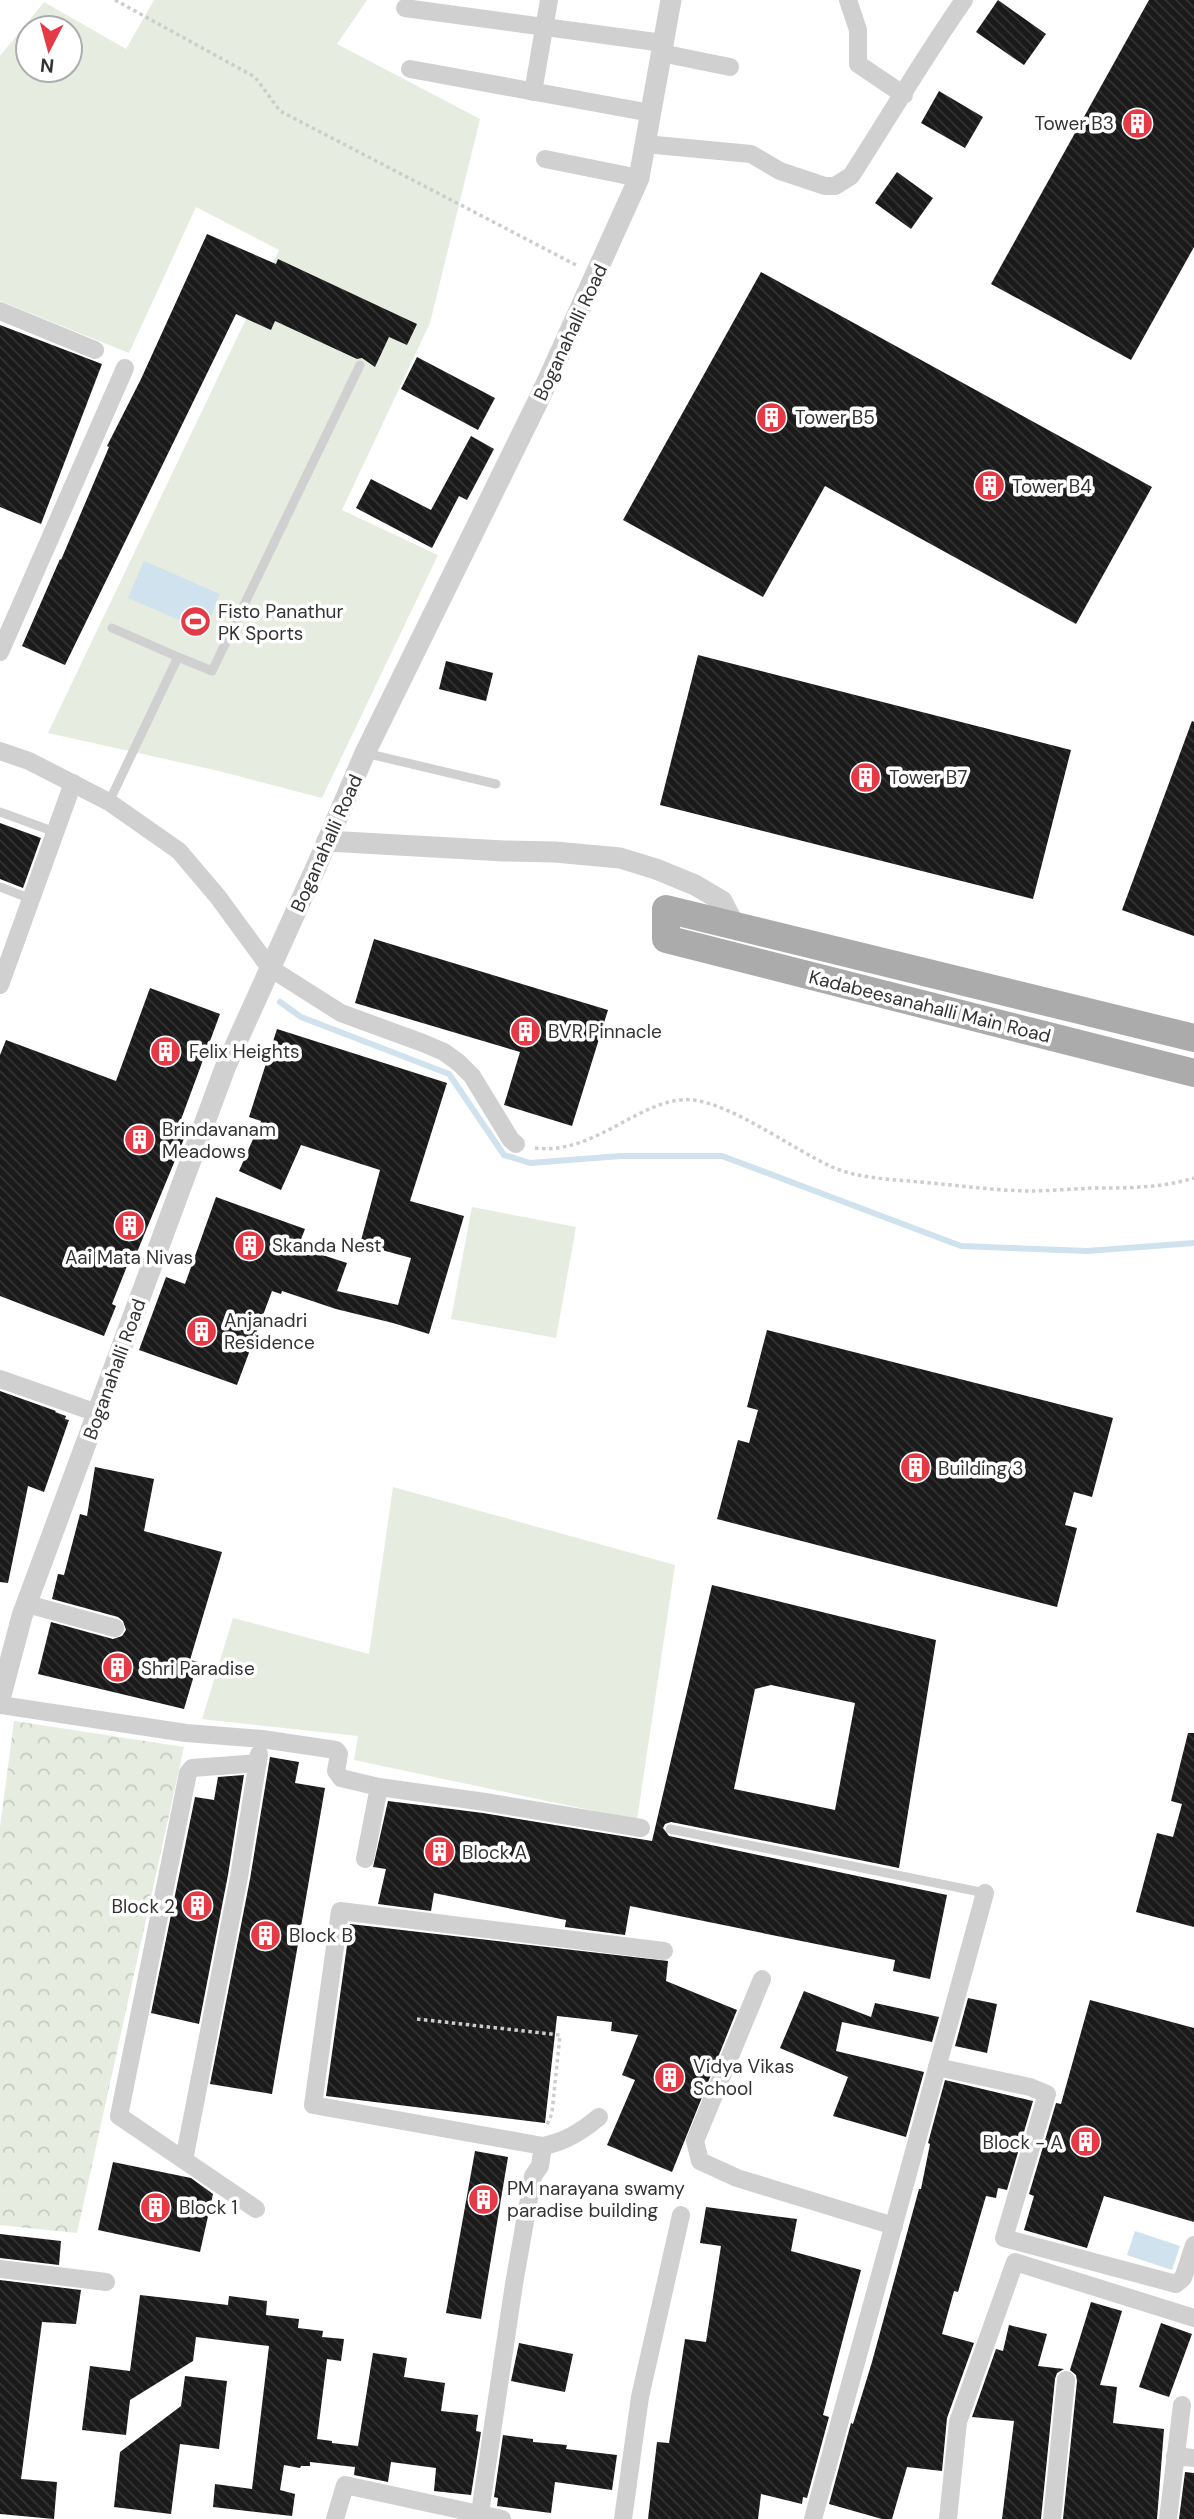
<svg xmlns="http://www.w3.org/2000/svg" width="1194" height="2519" font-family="'DM Sans',sans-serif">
  <defs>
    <pattern id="forest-crowns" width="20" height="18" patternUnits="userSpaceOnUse" patternTransform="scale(1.75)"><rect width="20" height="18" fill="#e6ecdf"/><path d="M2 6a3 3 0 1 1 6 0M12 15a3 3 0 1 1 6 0" fill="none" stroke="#c6cbc0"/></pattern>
    <pattern id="building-back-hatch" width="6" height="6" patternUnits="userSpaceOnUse" patternTransform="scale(1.75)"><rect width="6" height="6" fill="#1a1a1a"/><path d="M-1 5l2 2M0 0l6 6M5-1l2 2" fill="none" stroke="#333"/></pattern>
  </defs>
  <rect width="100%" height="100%" fill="#fff"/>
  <g fill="#e6ecdf" fill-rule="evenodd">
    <path d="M154 0H367L337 44 480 119 430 323 342 510 438 555 322 798 219 771 48 733 279 250 196 207 129 353 0 301V56L44 2 126 49ZM28 28H70V70H28Z"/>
    <path d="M472 1207 576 1227 556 1338 451 1319Z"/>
    <path d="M393 1487 675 1565 637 1820 354 1760 358 1736 202 1719 233 1618 369 1654Z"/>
  </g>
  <path fill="url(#forest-crowns)" d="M14 1721 184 1747 77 2233 0 2225V1827Z"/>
  <g fill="#cfe2ee">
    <path d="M144 561 220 594 205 631 128 598Z"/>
    <path d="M1135 2231 1180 2246 1172 2270 1127 2255Z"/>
  </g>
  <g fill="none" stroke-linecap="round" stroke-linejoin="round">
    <path stroke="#cfe2ee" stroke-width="6" d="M280 1002 301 1017 449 1074 504 1155 530 1163 621 1156H722L961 1246 1087 1251 1194 1243"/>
  </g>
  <g fill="url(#building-back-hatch)" fill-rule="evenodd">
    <path d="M998 0 1046 34 1024 65 976 32Z"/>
    <path d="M1149 0H1194V247L1131 360 991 284Z"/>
    <path d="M939 91 983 117 965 148 921 123Z"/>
    <path d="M897 172 933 198 911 229 875 203Z"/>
    <path d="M207 234 276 264 278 259 417 324 407 345 389 337 375 367 362 358 357 359 275 321 271 330 236 314 65 665 22 646 60 559 61 560 109 447 107 446 141 379Z"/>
    <path d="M761 272 1152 487 1076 624 825 486 763 597 623 520Z"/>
    <path d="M0 325 102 364 41 524 0 507Z"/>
    <path d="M417 357 495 398 478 430 401 389Z"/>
    <path d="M471 436 494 449 467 500 459 496 432 548 356 508 371 479 431 510Z"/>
    <path d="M698 655 1071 750 1033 899 660 805Z"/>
    <path d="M446 661 493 673 486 701 439 689Z"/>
    <path d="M1192 721 1194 722V936L1122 910Z"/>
    <path d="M0 823 41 838 23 888 0 879Z"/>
    <path d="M374 939 608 1010 572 1126 504 1105 520 1052 355 1003Z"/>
    <path d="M150 988 220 1014 179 1125 188 1129 135 1257 131 1256 112 1304 116 1306 104 1336 0 1296V1055L6 1040 116 1081Z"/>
    <path d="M277 1029 447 1083 410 1201 464 1216 429 1334 393 1323 336 1309 282 1291 281 1294 272 1291 237 1385 139 1350 166 1277 185 1284 216 1197 305 1229 298 1247 347 1263 337 1291 398 1305 411 1258 360 1244 380 1170 301 1145 281 1190 239 1171 261 1121 249 1117Z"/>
    <path d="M767 1330 1113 1418 1092 1497 1074 1492 1065 1525 1077 1528 1057 1607 717 1519 738 1440 749 1443 758 1410 747 1407Z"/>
    <path d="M0 1391 56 1411 55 1412 66 1416 65 1419 69 1420 44 1492 28 1486 8 1583 0 1582Z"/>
    <path d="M95 1467 154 1479 144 1531 222 1552 190 1660 198 1662 184 1709 38 1674 51 1622 113 1639 122 1636 126 1630 123 1621 118 1617 52 1599 58 1574 64 1575 80 1514 87 1516Z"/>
    <path d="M712 1585 936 1640 899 1868 671 1822 665 1824 663 1828 669 1836 947 1895 930 1979 893 1971 895 1960 630 1906 625 1935 565 1927 566 1920 434 1893 431 1911 378 1904 386 1869 373 1867 388 1801 483 1813 652 1841ZM771 1685 855 1703 835 1810 734 1789 755 1689Z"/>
    <path d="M1188 1733H1194V1927L1136 1912 1157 1833 1173 1837 1182 1804 1171 1801Z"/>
    <path d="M270 1757 299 1762 295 1783 325 1788 272 2094 210 2084 250 1879Z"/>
    <path d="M244 1775 228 1875 199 2024 151 2013 195 1797 214 1800 218 1777Z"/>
    <path d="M350 1924 668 1961 666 1981 737 2010 672 2172 607 2145 635 2080 622 2075 638 2035 611 2031 612 2022 557 2016 545 2123 326 2096Z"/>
    <path d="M804 1991 871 2017 875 2003 939 2017 932 2042 842 2022 836 2051 924 2072 906 2137 833 2116 848 2077 780 2048Z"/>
    <path d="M968 1998 997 2004 987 2053 955 2046Z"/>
    <path d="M1090 2000 1194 2028V2222L1104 2196 1087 2248 1024 2230 1034 2196 1029 2194 1056 2103 1061 2104Z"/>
    <path d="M945 2080 1033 2101 1007 2190 998 2188 996 2198 986 2196 958 2292 954 2291 942 2334 974 2343 947 2418 942 2471 907 2467 892 2519H882L829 2504 851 2423 853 2424 872 2362 919 2189H921L930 2144 928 2143Z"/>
    <path d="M475 2151 508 2157 481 2319 446 2313Z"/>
    <path d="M113 2162 191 2178 213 2194 200 2252 98 2230Z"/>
    <path d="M706 2207 797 2219 791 2251 861 2270 823 2415 829 2417 807 2498 803 2497 802 2504 761 2494 758 2519H648L657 2442 669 2443 685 2339 706 2342 721 2246 700 2243Z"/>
    <path d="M0 2234 61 2241 59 2265 0 2258Z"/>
    <path d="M0 2280 81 2290 76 2324 42 2322 21 2479 57 2482 54 2519 0 2514Z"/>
    <path d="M140 2295 228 2305 229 2296 267 2301 266 2315 299 2319 298 2328 323 2331 322 2337 344 2339 341 2361 327 2359 317 2439 332 2441V2443L358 2446 373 2353 407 2358 404 2377 445 2383 441 2411 478 2415 476 2431 481 2432 471 2495 434 2491 436 2468 391 2462 388 2482 354 2475 355 2467 310 2462V2466H301L300 2468 284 2465 280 2490 295 2494 292 2516 213 2507 215 2484 252 2489 269 2346 196 2337 193 2361 130 2400 126 2435 82 2430 90 2366 130 2371Z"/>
    <path d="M1091 2302 1122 2311 1100 2385 1117 2387 1113 2423 1164 2429 1157 2519H1063L1077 2381 1076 2375 1070 2370Z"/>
    <path d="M1161 2323 1192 2334 1169 2397 1139 2387Z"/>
    <path d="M1009 2325 1047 2334 1038 2366 1064 2369 1057 2373 1055 2379 1041 2519H1002L1014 2421 972 2417 996 2349 1003 2351Z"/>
    <path d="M519 2343 573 2354 565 2392 511 2381Z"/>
    <path d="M185 2376 227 2381 219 2449 180 2444 171 2514 114 2507 120 2452 181 2406Z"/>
    <path d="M503 2435 533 2439V2442L567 2445 566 2449 617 2455 612 2490 555 2482 551 2513 497 2506 498 2498 494 2497Z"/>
    <path d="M1185 2472 1194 2473V2519H1179Z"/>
  </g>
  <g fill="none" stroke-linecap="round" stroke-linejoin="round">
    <g stroke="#cdcdcd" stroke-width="3.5" stroke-dasharray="3.5 3.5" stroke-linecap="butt">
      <path d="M115 0 255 77 280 111 576 265"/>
      <path d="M535 1148C596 1156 643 1094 694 1100 735 1106 793 1149 832 1167 860 1179 891 1179 920 1182 955 1185 990 1190 1026 1191 1048 1191 1072 1189 1094 1188 1129 1188 1161 1188 1194 1178"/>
      <path d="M417 2019 560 2035 552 2113 547 2125"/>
    </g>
    <g stroke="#d0d0d0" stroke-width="9">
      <path d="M112 628 178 657"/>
      <path d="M365 753 496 784"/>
      <path d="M109 802 178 657 212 671 360 365"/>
      <path d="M0 812 55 832"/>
      <path d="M0 887 31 899"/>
      <path d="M670 1829 985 1893"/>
    </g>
    <g stroke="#d0d0d0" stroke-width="18">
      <path d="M848 0 858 30V64L904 95"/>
      <path d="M405 8 663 43"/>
      <path d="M661 53 730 67"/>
      <path d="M410 69 651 113"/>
      <path d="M533 92 549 0"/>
      <path d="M645 144 751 154 780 171 825 186H835L851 176C889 117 924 57 964 0"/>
      <path d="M545 159 639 178"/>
      <path d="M0 311 95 350"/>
      <path d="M0 652 125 368"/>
      <path d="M0 751 29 761 109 802 179 851 218 897 270 968 341 1013 423 1043 444 1052 459 1063 472 1076 511 1140 516 1144"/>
      <path d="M0 985 73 783"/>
      <path d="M0 1379 97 1413"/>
      <path d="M27 1604 115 1628"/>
      <path d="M0 1705 186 1733 262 1739 336 1750 339 1754 336 1771 341 1778 379 1787 485 1802 641 1828"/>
      <path d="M365 1859 379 1787"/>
      <path d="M762 1979 695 2141 700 2161 737 2178 894 2226"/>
      <path d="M937 2067 1030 2087 1047 2094 1004 2238 1176 2284 1183 2278 1194 2245"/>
      <path d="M599 2117C582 2131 565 2142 543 2146L313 2105 340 1911 664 1951"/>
      <path d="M184 2160 239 1877 259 1754"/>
      <path d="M256 2209 119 2116 188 1773 192 1768 258 1763"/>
      <path d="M0 2269 106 2282"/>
      <path d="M1175 2456 1194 2458"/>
      <path d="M480 2513 514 2284 533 2176 540 2166 543 2146"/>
      <path d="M335 2519 345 2485 502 2519"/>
      <path d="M623 2519 640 2397 681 2215"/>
      <path d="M813 2519 985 1893"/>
      <path d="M948 2519 958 2422 1015 2262 1194 2318"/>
      <path d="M1052 2519 1066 2380"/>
      <path d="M1168 2519 1182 2405"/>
    </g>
    <g stroke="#d0d0d0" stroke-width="21">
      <path d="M327 841 504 851 555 852 620 858 656 869 695 885 722 901 735 926"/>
      <path d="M0 1699 22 1616 225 1068 317 865 365 753 541 395 639 178 671 0"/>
    </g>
    <path stroke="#ababab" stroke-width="28" d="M1194 1038 666 909V939L1194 1073"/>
  </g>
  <defs>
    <symbol id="building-disc" viewBox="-11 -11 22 22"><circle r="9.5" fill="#e63946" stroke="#fff"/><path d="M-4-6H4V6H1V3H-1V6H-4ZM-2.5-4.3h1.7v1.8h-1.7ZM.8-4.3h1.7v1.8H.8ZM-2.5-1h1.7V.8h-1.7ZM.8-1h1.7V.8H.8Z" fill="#fff"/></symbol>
    <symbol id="stadium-disc" viewBox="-11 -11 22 22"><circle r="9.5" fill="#e63946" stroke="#fff"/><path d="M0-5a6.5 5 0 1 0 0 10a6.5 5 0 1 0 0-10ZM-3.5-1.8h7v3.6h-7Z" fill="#fff"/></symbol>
  </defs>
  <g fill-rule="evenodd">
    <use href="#building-disc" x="1120" y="106" width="35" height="35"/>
    <use href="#building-disc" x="754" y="400" width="35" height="35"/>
    <use href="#building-disc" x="972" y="468" width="35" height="35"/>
    <use href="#stadium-disc" x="178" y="604" width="35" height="35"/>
    <use href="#building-disc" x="848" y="760" width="35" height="35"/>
    <use href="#building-disc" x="508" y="1014" width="35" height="35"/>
    <use href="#building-disc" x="148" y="1034" width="35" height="35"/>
    <use href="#building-disc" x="122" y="1122" width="35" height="35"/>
    <use href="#building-disc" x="112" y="1208" width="35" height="35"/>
    <use href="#building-disc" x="232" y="1228" width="35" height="35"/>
    <use href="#building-disc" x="184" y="1314" width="35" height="35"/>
    <use href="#building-disc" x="898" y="1450" width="35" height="35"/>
    <use href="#building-disc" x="100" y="1650" width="35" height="35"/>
    <use href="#building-disc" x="422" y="1834" width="35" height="35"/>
    <use href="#building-disc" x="180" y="1888" width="35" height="35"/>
    <use href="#building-disc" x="248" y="1918" width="35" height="35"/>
    <use href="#building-disc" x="652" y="2060" width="35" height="35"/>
    <use href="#building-disc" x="1068" y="2124" width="35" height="35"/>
    <use href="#building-disc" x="466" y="2182" width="35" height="35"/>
    <use href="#building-disc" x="138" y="2190" width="35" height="35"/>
  </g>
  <g text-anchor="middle" stroke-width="7" stroke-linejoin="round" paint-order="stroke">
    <g font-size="19" fill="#333" stroke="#fff" text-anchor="start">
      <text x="1114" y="130" text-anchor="end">Tower B3</text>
      <text x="795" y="424">Tower B5</text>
      <text x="1012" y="493">Tower B4</text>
      <text x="218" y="618">Fisto Panathur<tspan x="218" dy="22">PK Sports</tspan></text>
      <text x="889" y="784">Tower B7</text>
      <text x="548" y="1038">BVR Pinnacle</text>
      <text x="189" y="1058">Felix Heights</text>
      <text x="162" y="1136">Brindavanam<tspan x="162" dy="22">Meadows</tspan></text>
      <text x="272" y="1252">Skanda Nest</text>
      <text x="129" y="1264" text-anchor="middle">Aai Mata Nivas</text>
      <text x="224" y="1327">Anjanadri<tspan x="224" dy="22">Residence</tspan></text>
      <text x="938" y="1475">Building 3</text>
      <text x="141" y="1675">Shri Paradise</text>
      <text x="462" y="1859">Block A</text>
      <text x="175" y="1913" text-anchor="end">Block 2</text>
      <text x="289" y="1942">Block B</text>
      <text x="693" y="2073">Vidya Vikas<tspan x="693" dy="22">School</tspan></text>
      <text x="1063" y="2149" text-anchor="end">Block - A</text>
      <text x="507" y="2195">PM narayana swamy<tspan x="507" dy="22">paradise building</tspan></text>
      <text x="179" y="2214">Block 1</text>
    </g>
    <g font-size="19" fill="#333" stroke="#fff">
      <text transform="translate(570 332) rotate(-65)" y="7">Boganahalli Road</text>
      <text transform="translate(326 843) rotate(-66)" y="7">Boganahalli Road</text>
      <text transform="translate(930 1006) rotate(14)" y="7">Kadabeesanahalli Main Road</text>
      <text transform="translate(114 1369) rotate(-70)" y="7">Boganahalli Road</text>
    </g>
  </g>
  <g transform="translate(49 49) rotate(186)"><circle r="33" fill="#ffffff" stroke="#adadad" stroke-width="2"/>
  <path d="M0-5L12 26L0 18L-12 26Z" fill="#e63946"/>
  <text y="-10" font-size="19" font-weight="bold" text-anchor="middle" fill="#333333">N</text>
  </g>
</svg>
